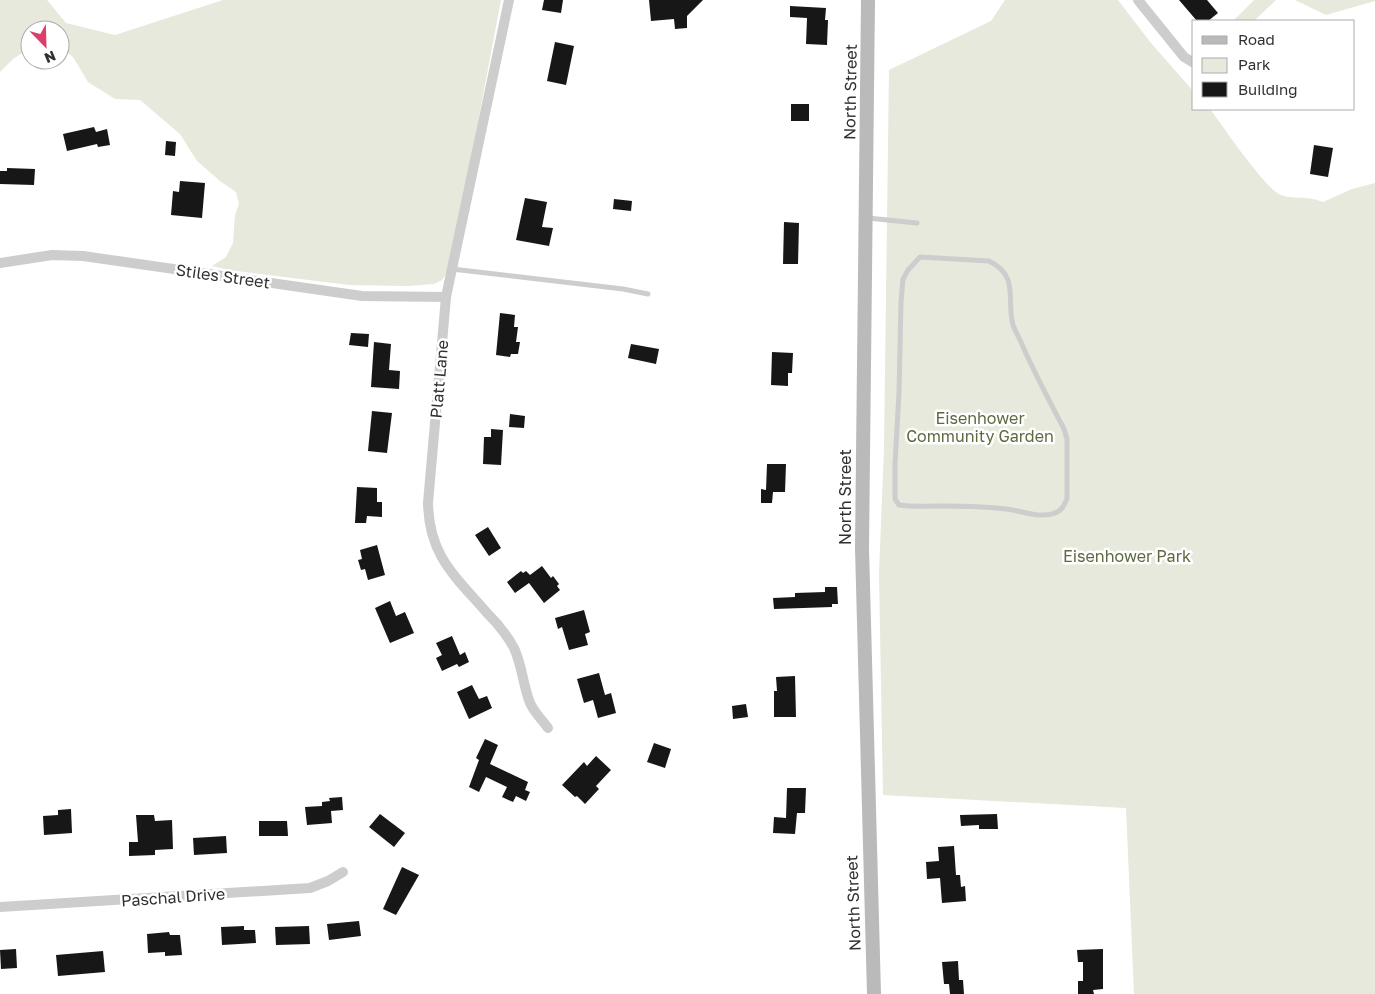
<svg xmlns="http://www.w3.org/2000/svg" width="1375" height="994" font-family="'Golos Text',sans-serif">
  <rect width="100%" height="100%" fill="#fff"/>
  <g fill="#e6e9dc">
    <path d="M0 0H47L66 23 115 35 223 0H501L450 269 442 280 434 284 408 286 349 285 229 270 212 266 226 257 233 243 235 215 239 204 236 192 220 181 197 161 180 134 140 100 115 99 88 82 73 57 60 47V30H30V48L13 59 0 72Z"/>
    <path d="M1005 0H1118L1151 43 1194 92V109H1210C1222 125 1266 190 1281 195 1294 200 1307 195 1323 202L1352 189 1375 183V994H1134L1126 808 883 795 879 573 884 448 889 70 991 21Z"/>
    <path d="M1254 0H1276L1254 21H1233Z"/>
    <path d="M1295 0H1375V1L1326 15Z"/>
  </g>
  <g fill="#171717">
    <path d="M544 0H563L561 13 542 10Z"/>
    <path d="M649 0H703L687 16V28L675 29 674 19 651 21Z"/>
    <path d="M1179 0H1207L1218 13 1208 21H1197Z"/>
    <path d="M790 6 826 8 825 20H828L827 45 806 44 807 18 790 17Z"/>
    <path d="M555 42 574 46 566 85 547 81Z"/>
    <rect x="791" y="104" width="18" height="17"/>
    <path d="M94 127 96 132 107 129 110 145 98 147 97 144 67 151 63 134Z"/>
    <path d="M166 141 176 142 175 156 165 155Z"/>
    <path d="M1314 145 1333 148 1328 177 1310 174Z"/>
    <path d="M7 168 35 169 34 185 0 184V171H7Z"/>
    <path d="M180 181 205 183 202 218 171 215 173 191 179 192Z"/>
    <path d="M525 198 547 202 542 227 553 228 549 246 516 240Z"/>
    <path d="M614 199 632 201 631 211 613 209Z"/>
    <path d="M784 222 799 223 798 264H783Z"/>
    <path d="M500 313 515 315 514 327H518L516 342H520L518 354H511L510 357 496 355Z"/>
    <path d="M351 333 369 334 368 347 349 345Z"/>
    <path d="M374 342 391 344 389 370 400 371 399 389 371 387Z"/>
    <path d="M631 344 659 349 656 364 628 358Z"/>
    <path d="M772 352 793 353 792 373H788V386L771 385Z"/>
    <path d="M372 411 392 413 387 453 368 451Z"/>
    <path d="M510 414 525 416 524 428 509 427Z"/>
    <path d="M491 429 503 430 501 465 483 464 484 437H491Z"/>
    <path d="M767 464H786L785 492H773L772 503H761V489L766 490Z"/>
    <path d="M357 487 377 488V502H382V517L367 516 366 523H355Z"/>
    <path d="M488 527 501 548 489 556 475 535Z"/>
    <path d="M377 545 385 575 368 580 365 569 361 570 358 560 362 559 360 550Z"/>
    <path d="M542 566 551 578 553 576 559 584 557 586 560 590 544 603 529 583 515 593 507 582 521 571 523 573 526 571 530 575Z"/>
    <path d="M825 587H837L838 604H832V607L774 609 773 598 795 597V593L825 592Z"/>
    <path d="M390 601 396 616 405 612 414 633 390 643 375 608Z"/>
    <path d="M584 610 590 632 585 634 588 645 569 650 562 627 558 629 555 618Z"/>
    <path d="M452 636 460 655 465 652 469 662 459 667 457 664 442 671 436 658 442 655 436 643Z"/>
    <path d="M599 673 605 695 611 693 616 713 598 718 593 700 584 703 577 679Z"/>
    <path d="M795 676 796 717H774V691H777L776 677Z"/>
    <path d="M472 685 479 699 487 696 492 708 469 719 457 692Z"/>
    <path d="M746 704 748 717 733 719 732 706Z"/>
    <path d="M485 739 498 745 490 764 528 782 525 790 530 792 526 801 516 796 513 802 502 797 507 787 486 777 479 792 469 787 479 760 476 758Z"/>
    <path d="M654 743 671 749 665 768 647 762Z"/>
    <path d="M596 756 611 770 596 786 599 789 585 804 577 796 575 797 562 785 584 762 587 766Z"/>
    <path d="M787 788H806L805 813H797L795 834 773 833 774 817 786 818Z"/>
    <path d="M342 797 343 810 331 811 332 823 307 825 305 807 322 806V802L330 801 329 798Z"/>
    <path d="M71 809 72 833 44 835 43 816 58 815V810Z"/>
    <path d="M380 814 405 833 394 847 369 827Z"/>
    <path d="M997 814 998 829H979V825L961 826 960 815Z"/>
    <path d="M136 815H154L155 821 172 820 173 849 155 850V855L129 856V842H138Z"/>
    <path d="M259 821H287L288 836H259Z"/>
    <path d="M226 836 227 853 194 855 193 838Z"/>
    <path d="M954 846 956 875H960L961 887 965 886 966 901 942 903 940 878 927 879 926 862 939 861 938 847Z"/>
    <path d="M402 867 419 875 396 915 383 909Z"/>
    <path d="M359 921 361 936 329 940 327 924Z"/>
    <path d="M244 926V930H255L256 943 222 945 221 927Z"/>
    <path d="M309 926 310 944 276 945 275 927Z"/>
    <path d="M169 932 170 935H180L182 955 165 956V952L148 953 147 934Z"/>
    <path d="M16 949 17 968 1 969 0 950Z"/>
    <path d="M1103 949V989L1093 990 1094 994H1078V981H1083V962H1078L1077 950Z"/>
    <path d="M103 951 105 972 58 976 56 955Z"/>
    <path d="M958 961 959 980H963L964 994H950L949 984H944L942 962Z"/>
  </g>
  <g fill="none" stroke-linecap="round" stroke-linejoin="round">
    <g stroke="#cdcdcd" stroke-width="5">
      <path d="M868 218 917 223"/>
      <path d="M920 257 989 261C1020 276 1006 300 1013 325 1016 333 1021 341 1024 349 1036 376 1050 402 1064 429L1067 439V499C1064 505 1062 511 1055 513 1042 518 1027 513 1013 510 988 506 962 506 937 506 924 506 912 507 899 505L895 499V464L899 393 901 302 903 279 908 270Z"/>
      <path d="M452 269 623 289 648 294"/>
    </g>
    <g stroke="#cdcdcd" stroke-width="10">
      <path d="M509 0 446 297 428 503C429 556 455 576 488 614 498 624 507 635 514 648 522 665 523 685 530 703 534 712 542 720 548 728"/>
      <path d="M1138 0 1184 57 1194 63"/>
      <path d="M0 263 52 255 83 256 362 296 446 297"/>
      <path d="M0 907 310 888 328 881 343 872"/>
    </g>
    <path stroke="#bababa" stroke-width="14" d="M868 0 862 548 874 994"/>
  </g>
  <g text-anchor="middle" stroke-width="5" stroke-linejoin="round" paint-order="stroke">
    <g font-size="16" fill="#303030" stroke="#fff">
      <text transform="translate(850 92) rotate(-89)" y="6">North Street</text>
      <text transform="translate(223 276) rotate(8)" y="6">Stiles Street</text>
      <text transform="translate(439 379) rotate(-85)" y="6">Platt Lane</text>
      <text transform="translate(845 497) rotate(-90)" y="6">North Street</text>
      <text transform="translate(173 897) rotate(-4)" y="6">Paschal Drive</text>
      <text transform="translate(853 903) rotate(-92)" y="6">North Street</text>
    </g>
    <g font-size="16" fill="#5d6a40" stroke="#fff">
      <text x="980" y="424">Eisenhower<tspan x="980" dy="18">Community Garden</tspan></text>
      <text x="1127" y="562">Eisenhower Park</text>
    </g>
  </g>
  <rect x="1192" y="20" width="162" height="90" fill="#ffffff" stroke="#acacac"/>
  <rect x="1202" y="36" width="25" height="8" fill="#bababa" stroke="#acacac"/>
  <text x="1238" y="45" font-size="15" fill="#303030">Road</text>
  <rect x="1202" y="58" width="25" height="15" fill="#e6e9dc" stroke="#acacac"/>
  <text x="1238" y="70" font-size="15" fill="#303030">Park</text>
  <rect x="1202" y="82" width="25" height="15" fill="#171717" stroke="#acacac"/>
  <text x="1238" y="95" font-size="15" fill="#303030">Building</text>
  <g transform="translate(45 45) rotate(157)"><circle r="24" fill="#ffffff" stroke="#acacac"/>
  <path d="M0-4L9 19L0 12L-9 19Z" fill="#dc3e6b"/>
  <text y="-8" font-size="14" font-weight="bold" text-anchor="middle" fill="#303030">N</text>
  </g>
</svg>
